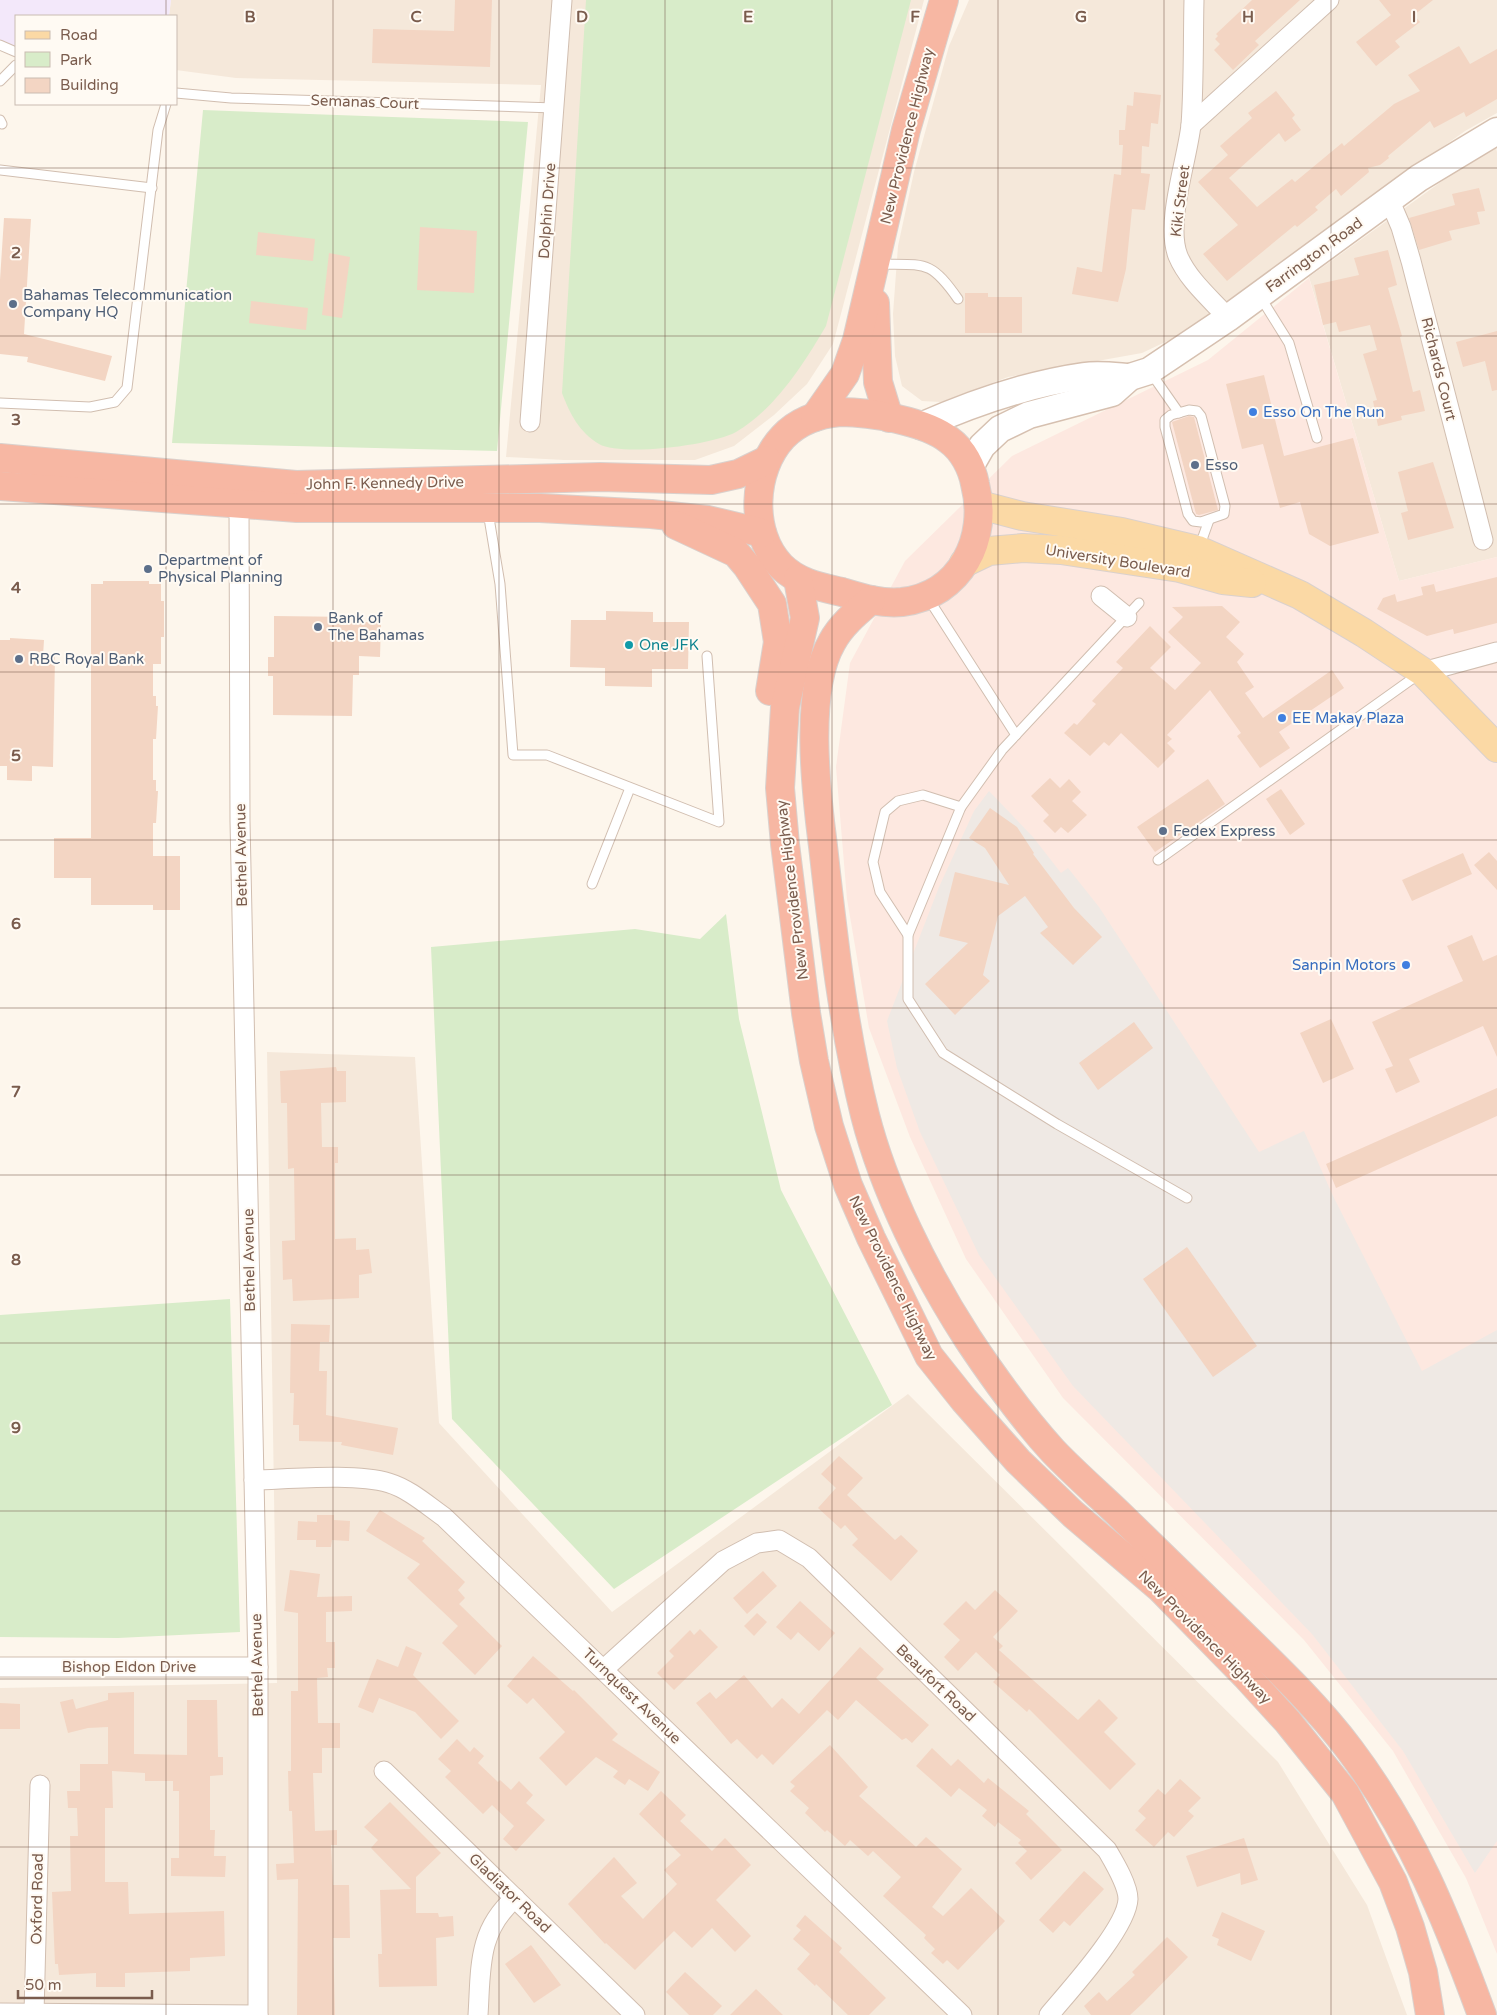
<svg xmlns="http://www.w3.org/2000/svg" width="1497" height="2015" font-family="'Varela Round',sans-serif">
  <rect width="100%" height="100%" fill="#fdf6ec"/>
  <g fill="#f5e8da">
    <path d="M171 0H924L833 344 807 384 774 415 734 446 695 460H564L506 457 541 85 236 78 176 70V16H169Z"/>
    <path d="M969 0H1497V113L1465 131 1178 336 1142 353 1008 377 941 402 922 401 902 386 895 356 893 314 898 246 914 172 949 46Z"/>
    <path d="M1495 143 1497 152V557L1399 581 1309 277Z"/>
    <path d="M267 1052 415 1057 439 1423 612 1612 908 1394 1278 1762 1367 1905 1407 2015H0V1688L277 1683Z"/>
  </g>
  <path fill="#fde8e0" d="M1309 278 1399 581 1497 557V1954L1466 1878 1393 1751 1304 1640 1063 1398 966 1259 910 1137 869 1028 847 899 836 767 850 663 905 561 1012 456 1208 360Z"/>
  <path fill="#efe9e4" d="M989 791 1033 837 1061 873 1068 868 1099 907 1259 1152 1304 1131 1333 1196 1422 1371 1497 1330V1841L1475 1873 1403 1751 1312 1634 1073 1386 979 1255 920 1132 897 1068 887 1021 939 887 974 811Z"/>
  <path fill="#f3e8fa" d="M0 0H171L169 16H16V46L0 51Z"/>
  <g fill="#d8ecc9">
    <path d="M586 0H911L826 326C803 365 776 408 736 432 713 445 622 457 599 444 579 432 570 414 562 393Z"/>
    <path d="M203 110 528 122 497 451 172 443Z"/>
    <path d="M726 914 739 1019 781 1190 892 1405 614 1589 452 1419 431 947 635 929 700 939Z"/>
    <path d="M230 1299 240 1632 118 1638 0 1637V1315Z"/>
  </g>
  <g fill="#f3d5c3">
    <path d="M455 0H492L490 67 372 63 373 29 454 31Z"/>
    <path d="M1252 0H1300L1255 41 1259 45 1233 70 1214 50 1220 44 1215 39 1218 36 1216 34Z"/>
    <path d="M1379 0H1433L1414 15 1420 22 1395 41 1400 47 1376 66 1356 42 1391 15Z"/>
    <path d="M1459 46 1470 64 1497 49V99L1466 117 1464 112 1434 128 1430 121 1388 156 1389 158 1380 165 1368 168 1369 172 1341 196 1336 189 1315 207 1318 210 1297 227 1295 225 1227 281 1203 254 1238 225 1198 182 1228 155 1220 146 1252 118 1248 113 1276 91 1295 115 1292 118 1301 130 1285 142 1279 133 1229 178 1257 207 1292 179 1295 182 1342 143 1344 146 1394 104 1420 91 1408 75Z"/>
    <path d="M1134 92 1161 95 1158 124 1151 123 1149 147 1142 146 1141 173 1150 174 1145 210 1132 209 1126 269 1118 302 1072 294 1077 267 1102 272 1114 174 1121 175 1123 145H1119V130H1125L1127 105 1133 106Z"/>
    <path d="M1479 188 1485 211 1477 212 1480 224 1449 231 1452 240 1419 250 1409 218 1455 205 1452 194Z"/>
    <path d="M4 218 31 219 24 334 112 356 105 381 27 362 28 357 0 354V280Z"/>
    <path d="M420 227 477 231 474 293 417 290Z"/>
    <path d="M258 232 315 239 313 261 256 255Z"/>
    <path d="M1388 250 1397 285 1388 288 1402 336 1400 337 1413 392 1420 390 1425 411 1401 416 1402 420 1378 426 1373 401 1377 400 1363 354 1377 350 1370 325 1339 332 1336 322 1323 325 1314 285 1359 275 1354 258Z"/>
    <path d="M329 253 350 257 342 318 322 315Z"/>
    <path d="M965 293H988V297H1022V333H965Z"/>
    <path d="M251 301 308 308 306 330 249 323Z"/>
    <path d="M1497 331V390L1492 391 1485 361 1463 367 1456 342Z"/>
    <path d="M1264 375 1284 456 1353 438 1379 533 1330 546 1309 534 1300 502 1280 508 1263 444 1242 449 1226 384Z"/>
    <path d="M1189 416 1194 417 1218 510 1199 515 1196 514 1172 422Z"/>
    <path d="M1433 462 1454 528 1408 540 1401 513 1408 511 1398 472Z"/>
    <path d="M1497 577V623L1454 634 1453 629 1427 636 1377 609 1383 598 1395 594 1397 602 1423 595 1421 587 1434 584 1436 592Z"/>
    <path d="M103 581H149V584H161V601H164V637H161V664H153V696H156V706H158L156 739H153V780H156V791H158L156 823H153V856H180V910H153V905H91V878H54V838H91V584H103Z"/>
    <path d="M1222 606 1240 622 1226 637 1244 654 1237 662 1254 687 1245 693 1263 718 1332 670 1344 688 1279 732 1290 748 1260 768 1237 736 1241 733 1210 690 1167 735 1172 739 1167 743 1175 751 1158 768 1121 733 1109 746 1104 742 1090 756 1064 733 1074 723 1077 725 1096 704 1092 701 1123 668 1116 662 1150 626 1171 647 1150 668 1175 690 1201 663 1168 632 1183 617 1172 607Z"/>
    <path d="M606 611 653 612V622H689L688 669H652V687L605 686V668L570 667 571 620H606Z"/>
    <path d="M274 616 354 617V622H381L380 657 359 656V675H353L352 716 273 715V676H268V657H274Z"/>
    <path d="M10 638 44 640 43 656H55L53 767 32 766V781L7 780V766H0V640H10Z"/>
    <path d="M1050 778 1060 788 1069 779 1081 792 1072 801 1087 815 1068 833 1061 827 1055 833 1043 821 1049 815 1031 796Z"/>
    <path d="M1208 779 1225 804 1155 852 1137 827Z"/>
    <path d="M1281 789 1305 824 1290 835 1266 799Z"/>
    <path d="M990 808 1017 827 1034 853 1033 854 1074 908 1102 937 1073 965 1040 933 1048 927 1025 896 998 916 983 975 990 981 955 1015 925 984 968 943 939 936 955 872 1009 885 985 848 969 838Z"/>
    <path d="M1489 852 1497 861V890L1474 865Z"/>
    <path d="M1463 853 1472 874 1412 901 1402 880Z"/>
    <path d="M1472 935 1483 961 1497 955V1057L1483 1026 1409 1059 1420 1082 1396 1093 1385 1069 1393 1066 1372 1022 1463 981 1447 946Z"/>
    <path d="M1331 1019 1354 1069 1323 1083 1300 1033Z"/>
    <path d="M1134 1022 1153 1048 1098 1090 1079 1063Z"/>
    <path d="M336 1067 337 1071H346V1102L321 1103 322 1147H338V1163H335V1239L356 1238V1250L369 1249 372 1273 359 1275V1298L293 1301 292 1279 283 1280 282 1241 295 1240 294 1168 288 1169 287 1103H281L280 1071Z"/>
    <path d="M1497 1088V1116L1336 1188 1326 1164Z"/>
    <path d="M1187 1247 1257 1346 1213 1377 1143 1279Z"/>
    <path d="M291 1324 330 1325 329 1342H320L319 1371H327L326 1415 398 1428 393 1455 341 1445 342 1442 299 1441V1425H293L294 1393H290Z"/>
    <path d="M839 1456 863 1478 847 1495 895 1540 901 1535 918 1551 891 1581 852 1545 858 1539 845 1525 841 1529 818 1508 836 1488 821 1474Z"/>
    <path d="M380 1510 425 1538 422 1541 465 1582 458 1590 465 1598 459 1604 502 1646 475 1675 442 1643 458 1626 407 1578 420 1564 366 1531Z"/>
    <path d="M317 1515H334V1520L350 1521 349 1541 332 1540 331 1547H316V1540H297L298 1521 317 1522Z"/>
    <path d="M290 1570 320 1574 317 1597 352 1596V1611L326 1612V1642H335V1668H327L328 1677 317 1678 318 1723H340V1748H322V1773H313L315 1831 337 1830V1845H331L333 1885H349L350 1938H333L335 2015H297L298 1879 277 1880 276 1864 294 1863 292 1811H289L288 1771H291V1691H298V1613L284 1611Z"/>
    <path d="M763 1571 777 1586 747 1614 733 1598Z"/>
    <path d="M995 1590 1018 1611 993 1637 1003 1646 999 1650 1078 1720 1099 1699 1118 1718 1104 1732 1136 1764 1110 1790 1029 1709 1027 1712 993 1682 1000 1675 976 1652 958 1671 944 1657 960 1640 943 1624 966 1601 975 1610Z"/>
    <path d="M800 1601 835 1633 819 1651 798 1632 791 1640 776 1627Z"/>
    <path d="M757 1613 767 1622 754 1636 744 1626Z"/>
    <path d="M700 1629 718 1647 674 1690 657 1673 674 1656 669 1651 690 1630 694 1635Z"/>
    <path d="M406 1646 422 1653 413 1675 459 1721 441 1739 415 1712 379 1698 373 1713 358 1707 377 1659 398 1667Z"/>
    <path d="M860 1647 884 1669 876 1678 929 1725 912 1743 906 1738 902 1740 856 1700 838 1720 827 1710 773 1765 762 1754 757 1759 737 1739 731 1744 696 1703 710 1692 716 1699 744 1675 772 1708 782 1698 799 1714Z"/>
    <path d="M533 1656 573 1691 574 1690 618 1734 612 1740 660 1772 648 1791 629 1779 625 1785 613 1777 618 1771 596 1757 566 1786 539 1758 565 1732 533 1698 527 1704 507 1686Z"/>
    <path d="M134 1692V1754L187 1755V1700H217L218 1757H223V1775L210 1776V1830H215L214 1856H226L225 1877 171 1876V1858H179V1791H173V1781H145V1773L112 1771 113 1808H105V1882H128L129 1914 224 1911 225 1956 190 1958V1971L125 1973V1987H96V1973L59 1975 58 1964H55L52 1892 71 1891 70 1836H78L77 1808H68L67 1791H80V1764H108V1727L88 1728 68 1733 60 1702 73 1699 76 1709 108 1700V1693Z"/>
    <path d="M0 1703 20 1704V1729H0Z"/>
    <path d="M457 1739 470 1752 474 1747 484 1756 478 1763 498 1782 500 1780 511 1790 519 1781 533 1795 526 1803 545 1820 516 1851 503 1839 514 1826 492 1805 483 1814 445 1777 451 1771 438 1759Z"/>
    <path d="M830 1745 868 1787 859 1796 916 1847 926 1837 962 1869 932 1907 943 1916 971 1888 1005 1921 958 1970 947 1960 943 1964 931 1953 935 1949 924 1938 926 1935 883 1896 901 1877 873 1851 868 1856 850 1840 845 1846 827 1830 825 1832 805 1813 809 1808 790 1791 795 1786 790 1782Z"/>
    <path d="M932 1748 951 1766 958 1759 984 1783 988 1778 1029 1811 1026 1814 1062 1850 1031 1880 1015 1863 1027 1851 1018 1843 1021 1840 998 1822 995 1827 982 1816 987 1810 959 1788 951 1797 916 1766Z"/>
    <path d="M1180 1779 1201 1798 1188 1811 1194 1816 1174 1837 1168 1832 1154 1847 1135 1830 1146 1818 1138 1811 1158 1789 1165 1795Z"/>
    <path d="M661 1791 686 1815 680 1821 712 1851 725 1838 751 1865 716 1900 751 1936 735 1952 712 1928 692 1948 674 1931 635 1970 606 1943 605 1944 568 1904 614 1857 637 1883 621 1896 643 1919 677 1884 664 1870 681 1855 639 1814Z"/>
    <path d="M390 1802 441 1853 416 1877V1913H438L439 1917 453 1916 454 1936 436 1938 437 1986 379 1987 378 1954H382L380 1890 411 1889 371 1848 378 1840 364 1827Z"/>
    <path d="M1244 1838 1258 1880 1241 1885 1240 1873 1197 1887 1186 1856Z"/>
    <path d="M1084 1871 1104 1889 1070 1926 1064 1921 1053 1933 1039 1920Z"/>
    <path d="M1222 1912 1265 1931 1251 1961 1217 1945 1219 1939 1212 1936Z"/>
    <path d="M805 1915 842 1948 839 1952 886 1998 869 2015H848L816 1984 815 1986 797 1969 810 1954 793 1939 801 1930 796 1926Z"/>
    <path d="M1167 1937 1188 1957 1143 2003 1130 2015H1091L1084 2006 1099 1992 1107 2001 1135 1975 1132 1972Z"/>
    <path d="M531 1945 561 1985 534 2003 505 1964Z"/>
    <path d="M685 1972 722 2006 713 2015H689L666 1992Z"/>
    <path d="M756 1989 783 2015H730Z"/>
  </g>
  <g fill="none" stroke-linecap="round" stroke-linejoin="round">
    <defs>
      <g id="lane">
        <path d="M0 45 16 52"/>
        <path d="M0 81 16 65"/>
        <path d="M176 93 231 98 555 108"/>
        <path d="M0 120 2 124"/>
        <path d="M0 170 152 188"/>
        <path d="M878 264C925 265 930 259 958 299"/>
        <path d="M1261 298 1289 343 1317 438"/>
        <path d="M1151 373 1179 413"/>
        <path d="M0 403 90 407 115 402 127 388 158 130 166 104"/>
        <path d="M1189 410 1197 411 1201 416 1225 506 1224 514 1201 522 1193 521 1188 514 1165 427V420L1171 415Z"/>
        <path d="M488 512 500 584 513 755H547L719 822 707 656"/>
        <path d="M1199 548 1209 520"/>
        <path d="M928 598 1016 735"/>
        <path d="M1139 603 1002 750 961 807 908 935V999L943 1053 1057 1124 1187 1198"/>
        <path d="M1158 860 1419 674"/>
        <path d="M592 884 630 788"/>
        <path d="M908 935 880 892 873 862 885 812 898 801 923 795 961 807"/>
      </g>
      <g id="street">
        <path d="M1194 0C1193 41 1194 84 1191 125 1187 161 1165 223 1178 256 1188 280 1211 299 1228 318"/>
        <path d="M1191 125 1329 0"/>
        <path d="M1389 199 1401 227 1411 261 1483 540"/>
        <path d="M530 422 562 0"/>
        <path d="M239 504 240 821 258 1667V2015"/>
        <path d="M1101 596 1127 617"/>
        <path d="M1423 672 1497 652"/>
        <path d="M254 1480C291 1479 355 1473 389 1483 409 1489 427 1505 444 1517L962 2015"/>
        <path d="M0 1667H258"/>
        <path d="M604 1669 723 1561 757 1543 779 1540 809 1558 1107 1850C1114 1862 1128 1885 1128 1899 1127 1928 1069 1991 1049 2015"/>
        <path d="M384 1771 635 2015"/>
        <path d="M0 2013 258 2015"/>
        <path d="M34 2013 40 1785"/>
        <path d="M478 2015C481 1969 477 1931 515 1898"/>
      </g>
      <g id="secondary">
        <path d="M921 426C973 403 1027 384 1084 376 1099 374 1115 376 1130 377"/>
        <path d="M970 467 982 446 1000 429 1029 415 1112 393 1130 377 1149 371 1228 318 1419 178 1497 131"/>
      </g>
      <g id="primary">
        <path d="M980 505 1022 516 1122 532 1198 550 1300 595 1364 633 1423 672 1497 748"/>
        <path d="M964 563 989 551 1023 548 1061 550 1180 568 1223 580 1252 583"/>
      </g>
      <g id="highway">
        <path d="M875 303 878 382 889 418"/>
        <path d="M840 412C870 412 925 421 949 440 963 450 972 468 975 484 989 538 961 595 902 602 881 604 862 598 842 592 820 587 798 583 781 566 749 533 752 470 783 437 798 421 818 414 840 412Z"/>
        <path d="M815 417 845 374 857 340 906 130 944 0"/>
        <path d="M0 458 296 485 600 477 711 480 738 474 767 460"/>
        <path d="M0 486 297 508H540L651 514 708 520 762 533"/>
        <path d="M676 525 736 553 747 566 772 604 778 642 770 691"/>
        <path d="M798 579 805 618 785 707 780 788 785 844 806 1013 814 1061 829 1126 848 1185 871 1238 929 1356 964 1400 1018 1461 1073 1514 1160 1588 1246 1676 1288 1722 1345 1793 1393 1882 1410 1927 1423 1972 1430 2015"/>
        <path d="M871 600C857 612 841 625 832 642 804 690 816 792 823 846 833 936 843 1027 865 1115 884 1190 926 1274 968 1339 994 1378 1022 1417 1053 1451 1074 1473 1097 1493 1119 1514 1158 1552 1198 1591 1237 1629 1277 1668 1317 1706 1350 1750 1413 1834 1446 1917 1482 2015"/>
      </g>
    </defs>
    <use href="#lane" stroke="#d1beb0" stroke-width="11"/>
    <use href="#street" stroke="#d1beb0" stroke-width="21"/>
    <use href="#secondary" stroke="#d6c0b0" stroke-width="29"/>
    <use href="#primary" stroke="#dad1cd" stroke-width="30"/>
    <use href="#highway" stroke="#dad1cd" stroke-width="30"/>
    <use href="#lane" stroke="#fff" stroke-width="9"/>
    <use href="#street" stroke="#fff" stroke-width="19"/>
    <use href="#secondary" stroke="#fff" stroke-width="26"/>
    <use href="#primary" stroke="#fbd9a5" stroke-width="28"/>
    <use href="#highway" stroke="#f7b7a3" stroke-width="28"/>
  </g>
  <path fill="none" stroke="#7a5c4d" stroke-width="1" stroke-opacity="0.55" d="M166 0V16M333 0V2015M499 0V2015M665 0V2015M832 0V2015M998 0V2015M1164 0V2015M1331 0V2015M166 104V2015M0 168H1497M0 336H1497M0 504H1497M0 672H1497M0 840H1497M0 1008H1497M0 1175H1497M0 1343H1497M0 1511H1497M0 1679H1497M0 1847H1497"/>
  <g fill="#5c6f8a" stroke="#fffaf3" stroke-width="2">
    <circle cx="13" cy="304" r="5"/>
    <circle cx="1195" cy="465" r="5"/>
    <circle cx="148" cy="569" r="5"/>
    <circle cx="318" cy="627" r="5"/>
    <circle cx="19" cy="659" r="5"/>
    <circle cx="1163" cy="831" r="5"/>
  </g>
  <g fill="#3f7fe0" stroke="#fffaf3" stroke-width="2">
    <circle cx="1253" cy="412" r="5"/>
    <circle cx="1282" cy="718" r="5"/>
    <circle cx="1406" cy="965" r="5"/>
  </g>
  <circle fill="#0f9aa8" stroke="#fffaf3" stroke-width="2" cx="629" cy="645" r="5"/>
  <g text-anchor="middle" stroke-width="4" stroke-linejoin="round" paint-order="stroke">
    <g font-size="15" fill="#7a5c4d" stroke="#fffaf3">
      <text transform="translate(365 102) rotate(2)" y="5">Semanas Court</text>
      <text transform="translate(907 136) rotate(-76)" y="5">New Providence Highway</text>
      <text transform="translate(1180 201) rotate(-83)" y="5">Kiki Street</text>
      <text transform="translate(547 211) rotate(-86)" y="5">Dolphin Drive</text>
      <text transform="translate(1314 255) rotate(-36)" y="5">Farrington Road</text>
      <text transform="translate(1439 369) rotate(76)" y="5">Richards Court</text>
      <text transform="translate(385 483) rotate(-1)" y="5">John F. Kennedy Drive</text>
      <text transform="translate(1118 561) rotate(9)" y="5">University Boulevard</text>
      <text transform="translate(241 855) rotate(-91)" y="5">Bethel Avenue</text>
      <text transform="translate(792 890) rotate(-97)" y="5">New Providence Highway</text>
      <text transform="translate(249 1260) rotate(-91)" y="5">Bethel Avenue</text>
      <text transform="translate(893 1278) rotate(64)" y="5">New Providence Highway</text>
      <text transform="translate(1205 1637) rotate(45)" y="5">New Providence Highway</text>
      <text transform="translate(257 1665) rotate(-91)" y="5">Bethel Avenue</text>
      <text x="129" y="1672">Bishop Eldon Drive</text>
      <text transform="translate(936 1683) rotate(44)" y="5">Beaufort Road</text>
      <text transform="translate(632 1696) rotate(44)" y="5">Turnquest Avenue</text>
      <text transform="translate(510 1893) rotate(44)" y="5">Gladiator Road</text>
      <text transform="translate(37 1899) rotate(-89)" y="5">Oxford Road</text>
    </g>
    <g font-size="15" fill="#4e5e75" stroke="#fffaf3" text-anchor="start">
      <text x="23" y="300">Bahamas Telecommunication<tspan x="23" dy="17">Company HQ</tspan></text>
      <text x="1205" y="470">Esso</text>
      <text x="158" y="565">Department of<tspan x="158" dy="17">Physical Planning</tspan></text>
      <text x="328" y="623">Bank of<tspan x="328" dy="17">The Bahamas</tspan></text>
      <text x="29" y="664">RBC Royal Bank</text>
      <text x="1173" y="836">Fedex Express</text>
    </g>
    <g font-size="15" fill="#366cbe" stroke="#fffaf3" text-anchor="start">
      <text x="1263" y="417">Esso On The Run</text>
      <text x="1292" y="723">EE Makay Plaza</text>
      <text x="1396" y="970" text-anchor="end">Sanpin Motors</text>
    </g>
    <g font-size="15" fill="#0d838f" stroke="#fffaf3" text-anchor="start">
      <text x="639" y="650">One JFK</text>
    </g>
  </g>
  <g font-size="16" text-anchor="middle" font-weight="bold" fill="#7a5c4d" stroke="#fffaf3" stroke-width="4" stroke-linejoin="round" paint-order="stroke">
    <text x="250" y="22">B</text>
    <text x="416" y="22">C</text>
    <text x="582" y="22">D</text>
    <text x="748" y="22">E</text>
    <text x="915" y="22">F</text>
    <text x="1081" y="22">G</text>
    <text x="1248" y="22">H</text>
    <text x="1414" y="22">I</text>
    <text x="16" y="258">2</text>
    <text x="16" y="425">3</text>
    <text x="16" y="593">4</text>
    <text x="16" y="761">5</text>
    <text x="16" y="929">6</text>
    <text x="16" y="1097">7</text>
    <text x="16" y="1265">8</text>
    <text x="16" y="1433">9</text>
  </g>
  <rect x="15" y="15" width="162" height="90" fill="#fffaf3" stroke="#cabbb1"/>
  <rect x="25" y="31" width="25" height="8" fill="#fbd9a5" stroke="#cabbb1"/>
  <text x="60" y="40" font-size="15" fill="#7a5c4d">Road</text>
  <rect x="25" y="52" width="25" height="15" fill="#d8ecc9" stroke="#cabbb1"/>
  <text x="60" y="65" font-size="15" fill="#7a5c4d">Park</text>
  <rect x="25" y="78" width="25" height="15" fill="#f3d5c3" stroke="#cabbb1"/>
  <text x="60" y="90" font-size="15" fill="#7a5c4d">Building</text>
  <path d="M18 1990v8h134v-8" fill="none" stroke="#7a5c4d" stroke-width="2.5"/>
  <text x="25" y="1990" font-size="15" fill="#7a5c4d" stroke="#fffaf3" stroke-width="4" paint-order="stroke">50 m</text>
</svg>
